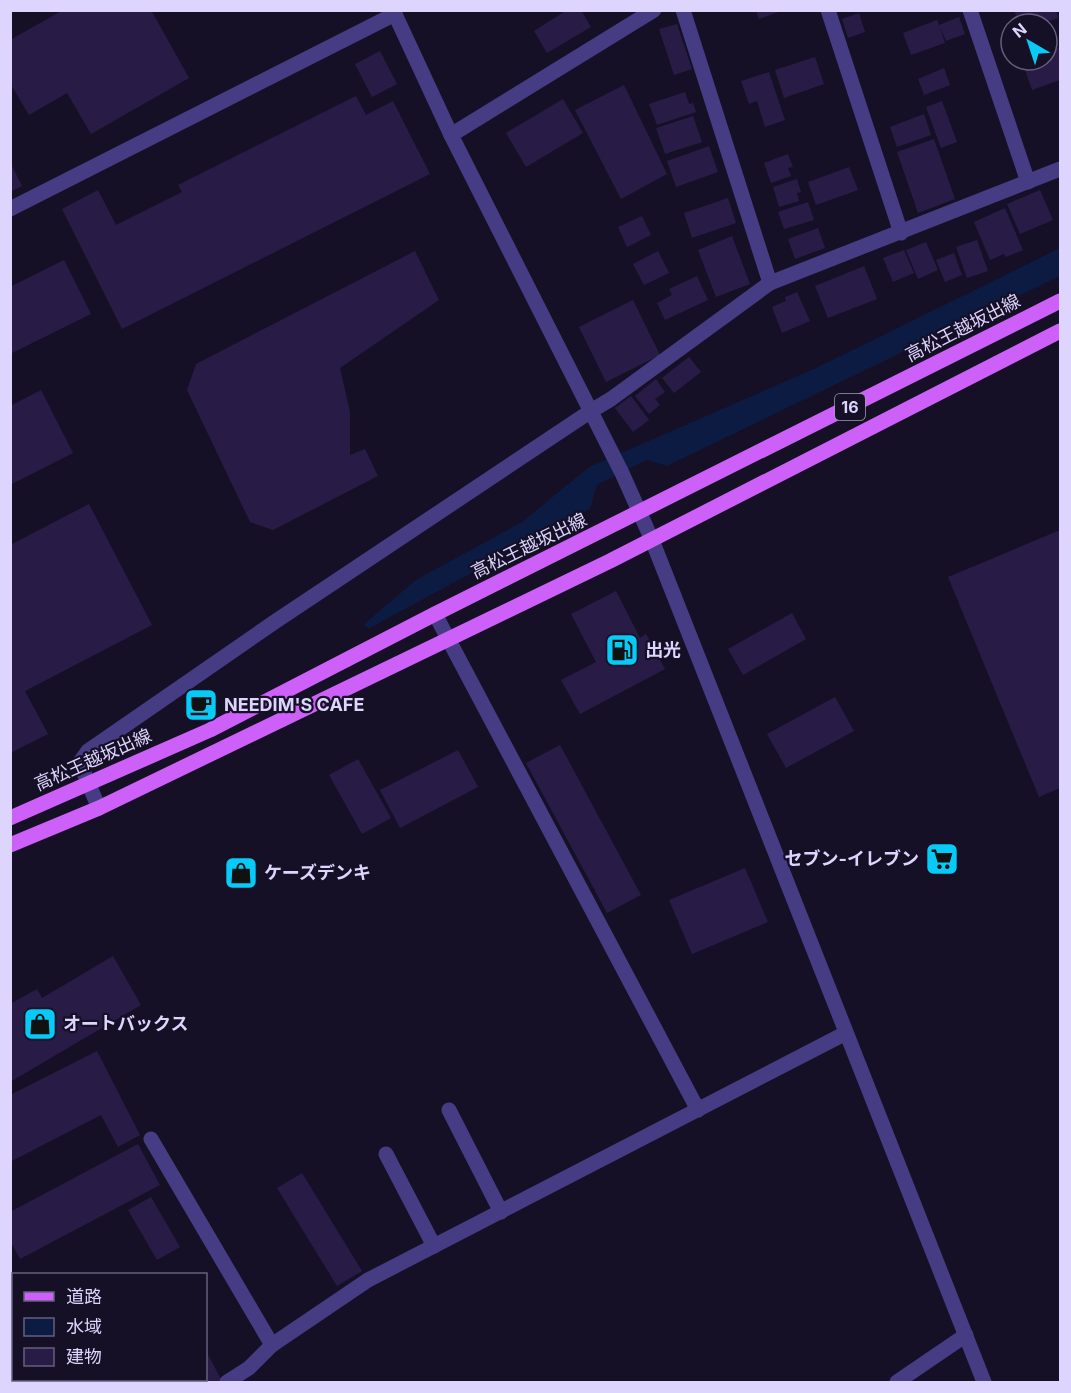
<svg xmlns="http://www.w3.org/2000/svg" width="1071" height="1393" font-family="Inter,'Noto Sans JP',sans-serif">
  <rect width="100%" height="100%" fill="#151025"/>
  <path fill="#0c1b42" d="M1060 248V276L667 466 647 460 597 485 590 509 368 629 364 624 416 580 522 522 589 467 816 368Z"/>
  <g fill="#281c46">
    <path d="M63 10H151L189 78 91 134 67 93 29 115 10 83V40Z"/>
    <path d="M567 10H581L591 27 547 53 534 31Z"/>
    <path d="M756 10H781V11L759 19Z"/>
    <path d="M1014 10H1056L1058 18 1040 24H1019Z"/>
    <path d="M859 13 865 32 848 38 842 19Z"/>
    <path d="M959 17 965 34 946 41 940 27 945 43 911 55 903 33 937 20 939 25Z"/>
    <path d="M677 24 692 69 674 75 659 29Z"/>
    <path d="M1060 47V80L1032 90 1022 61 1047 60V52Z"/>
    <path d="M380 51 397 84 372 97 355 64Z"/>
    <path d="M815 57 824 84 784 98 775 70Z"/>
    <path d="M944 68 950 85 924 95 918 79Z"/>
    <path d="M769 72 785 120 765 127 757 101 749 104 741 81Z"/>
    <path d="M624 85 667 174 621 199 575 110Z"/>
    <path d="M685 92 689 104 693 103 696 112 657 125 649 104Z"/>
    <path d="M356 96 366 115 393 101 430 174 122 329 62 209 98 190 116 225 182 192 178 185Z"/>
    <path d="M563 99 583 133 526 167 506 133Z"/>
    <path d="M942 101 957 142 941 148 926 107Z"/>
    <path d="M924 114 931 135 897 147 890 127Z"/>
    <path d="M693 116 702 142 665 154 656 128Z"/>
    <path d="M934 139 955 199 918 213 897 152Z"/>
    <path d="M709 146 718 172 676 187 667 161Z"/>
    <path d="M788 154 793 167 788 168 791 176 771 183 764 163Z"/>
    <path d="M10 162 22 186 10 192Z"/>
    <path d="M849 167 858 190 816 205 808 182Z"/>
    <path d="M797 179 801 192 797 193 799 201 779 207 773 187Z"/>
    <path d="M1040 190 1053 220 1020 234 1007 204Z"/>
    <path d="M728 198 736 223 692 238 684 213Z"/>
    <path d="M808 202 814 220 784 229 778 212Z"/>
    <path d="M1005 208 1023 250 1006 257 1004 254 990 260 974 222Z"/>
    <path d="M642 216 651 235 627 247 618 227Z"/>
    <path d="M818 228 825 248 795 259 788 239Z"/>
    <path d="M732 236 750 284 716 297 698 250Z"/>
    <path d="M977 240 988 271 967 278 956 247Z"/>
    <path d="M926 242 938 270 918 279 906 250Z"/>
    <path d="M904 250 914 273 893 282 883 258Z"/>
    <path d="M415 251 439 300 340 368 350 412V455L365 449 378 476 273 530 250 522 187 390 196 364Z"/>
    <path d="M658 251 669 273 644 285 633 264Z"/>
    <path d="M954 253 962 275 945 282 936 260Z"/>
    <path d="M64 260 91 314 10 354V287Z"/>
    <path d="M864 266 877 299 828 318 815 286Z"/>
    <path d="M697 276 708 300 665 320 657 303 672 295 669 289Z"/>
    <path d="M797 292 810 321 782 333 772 307 786 301 785 297Z"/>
    <path d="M633 300 660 355 606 382 579 327Z"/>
    <path d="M689 357 701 372 674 393 662 378Z"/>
    <path d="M656 379 665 392 655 399 660 405 649 414 635 396Z"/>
    <path d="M41 390 73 453 10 485V406Z"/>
    <path d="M631 396 649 420 633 432 615 408Z"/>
    <path d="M89 504 152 625 25 691 48 734 10 753V545Z"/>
    <path d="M1060 530V788L1039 797 948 577Z"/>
    <path d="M616 591 640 638 646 634 665 669 580 714 561 680 596 662 571 614Z"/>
    <path d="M792 613 806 639 743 675 728 649Z"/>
    <path d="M835 697 854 731 786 768 767 734Z"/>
    <path d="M560 745 641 895 607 913 526 763Z"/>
    <path d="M458 750 478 787 400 828 380 790Z"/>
    <path d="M358 759 391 818 362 834 329 775Z"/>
    <path d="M745 868 768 922 692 954 669 900Z"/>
    <path d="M113 956 141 1005 10 1082V1004L37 989 42 998Z"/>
    <path d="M97 1051 140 1135 118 1147 101 1115 10 1162V1095Z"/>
    <path d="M138 1144 160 1185 20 1259 10 1241V1212Z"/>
    <path d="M302 1173 362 1271 337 1286 277 1188Z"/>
    <path d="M151 1197 180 1247 157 1260 128 1210Z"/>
    <path d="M206 1351 222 1381 220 1382H186L184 1380H206Z"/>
    <path d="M35 1380H90L91 1382H37Z"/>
  </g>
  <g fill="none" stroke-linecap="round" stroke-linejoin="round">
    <g stroke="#453c83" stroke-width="15">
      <path d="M393 10 451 135 622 473 652 540 984 1382"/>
      <path d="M683 10 770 283"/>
      <path d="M828 10 901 233"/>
      <path d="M970 10 1028 182"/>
      <path d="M451 135 654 10"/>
      <path d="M10 209 395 14"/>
      <path d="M435 614 698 1110"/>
      <path d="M99 808 83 771 80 762 88 751 276 621 591 411 611 399 770 283 1060 169"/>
      <path d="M449 1110 501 1212"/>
      <path d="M151 1139 272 1345"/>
      <path d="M386 1154 434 1246"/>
      <path d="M227 1382 249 1368 272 1345 368 1280 846 1033"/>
      <path d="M897 1382 966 1335"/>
    </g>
    <g stroke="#ce60fa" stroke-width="15">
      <path d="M10 818 210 730 435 614 1060 301"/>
      <path d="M10 845 99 808 610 561 1060 331"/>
    </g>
  </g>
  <defs>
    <symbol id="fuel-square" viewBox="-11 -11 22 22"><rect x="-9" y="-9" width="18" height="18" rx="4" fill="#08caf7" stroke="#151025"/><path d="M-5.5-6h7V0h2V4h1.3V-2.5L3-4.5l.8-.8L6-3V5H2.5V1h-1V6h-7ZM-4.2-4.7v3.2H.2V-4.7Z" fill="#111"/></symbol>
    <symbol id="cafe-square" viewBox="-11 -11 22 22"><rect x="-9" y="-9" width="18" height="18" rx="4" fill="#08caf7" stroke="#151025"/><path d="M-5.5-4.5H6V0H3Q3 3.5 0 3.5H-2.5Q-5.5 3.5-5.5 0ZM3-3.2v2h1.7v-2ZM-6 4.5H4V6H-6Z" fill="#111"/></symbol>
    <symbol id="supermarket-square" viewBox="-11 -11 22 22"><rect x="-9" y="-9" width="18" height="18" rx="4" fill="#08caf7" stroke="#151025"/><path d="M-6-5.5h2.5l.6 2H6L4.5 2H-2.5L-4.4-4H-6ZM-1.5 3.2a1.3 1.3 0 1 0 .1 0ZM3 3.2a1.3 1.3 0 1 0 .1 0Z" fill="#111"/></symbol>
    <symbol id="shop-square" viewBox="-11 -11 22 22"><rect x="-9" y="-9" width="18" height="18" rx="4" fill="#08caf7" stroke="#151025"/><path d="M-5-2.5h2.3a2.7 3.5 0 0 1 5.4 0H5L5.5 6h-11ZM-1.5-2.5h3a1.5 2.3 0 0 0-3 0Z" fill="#111"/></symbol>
  </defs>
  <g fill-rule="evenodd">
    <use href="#fuel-square" x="603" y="631" width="38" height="38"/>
    <use href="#cafe-square" x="182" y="686" width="38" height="38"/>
    <use href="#supermarket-square" x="923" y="840" width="38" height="38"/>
    <use href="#shop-square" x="222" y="854" width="38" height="38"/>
    <use href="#shop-square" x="21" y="1005" width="38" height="38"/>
  </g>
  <g text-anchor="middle" stroke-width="4.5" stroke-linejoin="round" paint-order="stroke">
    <rect fill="#151025" stroke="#a19abd" stroke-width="1.5" x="835" y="394" width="30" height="26" rx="4.5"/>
    <g font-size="16" font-weight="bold" fill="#ddd5fe">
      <text x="850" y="413">16</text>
    </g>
    <g font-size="18" fill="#ddd5fe" stroke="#151025">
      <text transform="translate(963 328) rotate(-27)" y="6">高松王越坂出線</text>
      <text transform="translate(529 546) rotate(-26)" y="6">高松王越坂出線</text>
      <text transform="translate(93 760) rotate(-24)" y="6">高松王越坂出線</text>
    </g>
    <g font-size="18" font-weight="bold" fill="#ddd5fe" stroke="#151025" text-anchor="start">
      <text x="645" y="656">出光</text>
      <text x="224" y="711">NEEDIM'S CAFE</text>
      <text x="919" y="865" text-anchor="end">セブン-イレブン</text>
      <text x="264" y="879">ケーズデンキ</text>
      <text x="63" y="1030">オートバックス</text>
    </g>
  </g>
  <rect width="1071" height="1393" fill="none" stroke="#ddd5fe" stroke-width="24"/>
  <rect x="12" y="1273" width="195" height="108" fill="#151025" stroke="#655f7c" stroke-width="1.5"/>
  <rect x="24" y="1292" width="30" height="9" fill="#ce60fa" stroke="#655f7c" stroke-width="1.5"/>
  <text x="66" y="1303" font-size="18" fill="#ddd5fe">道路</text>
  <rect x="24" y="1318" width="30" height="18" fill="#0c1b42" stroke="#655f7c" stroke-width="1.5"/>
  <text x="66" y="1333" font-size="18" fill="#ddd5fe">水域</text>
  <rect x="24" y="1348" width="30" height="18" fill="#281c46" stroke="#655f7c" stroke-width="1.5"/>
  <text x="66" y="1363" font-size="18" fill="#ddd5fe">建物</text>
  <g transform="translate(1029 42) rotate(321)"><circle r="28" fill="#151025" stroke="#655f7c" stroke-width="1.5"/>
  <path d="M0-4.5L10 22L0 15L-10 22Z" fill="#08caf7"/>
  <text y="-9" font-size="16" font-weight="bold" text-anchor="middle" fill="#ddd5fe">N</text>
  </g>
</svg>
